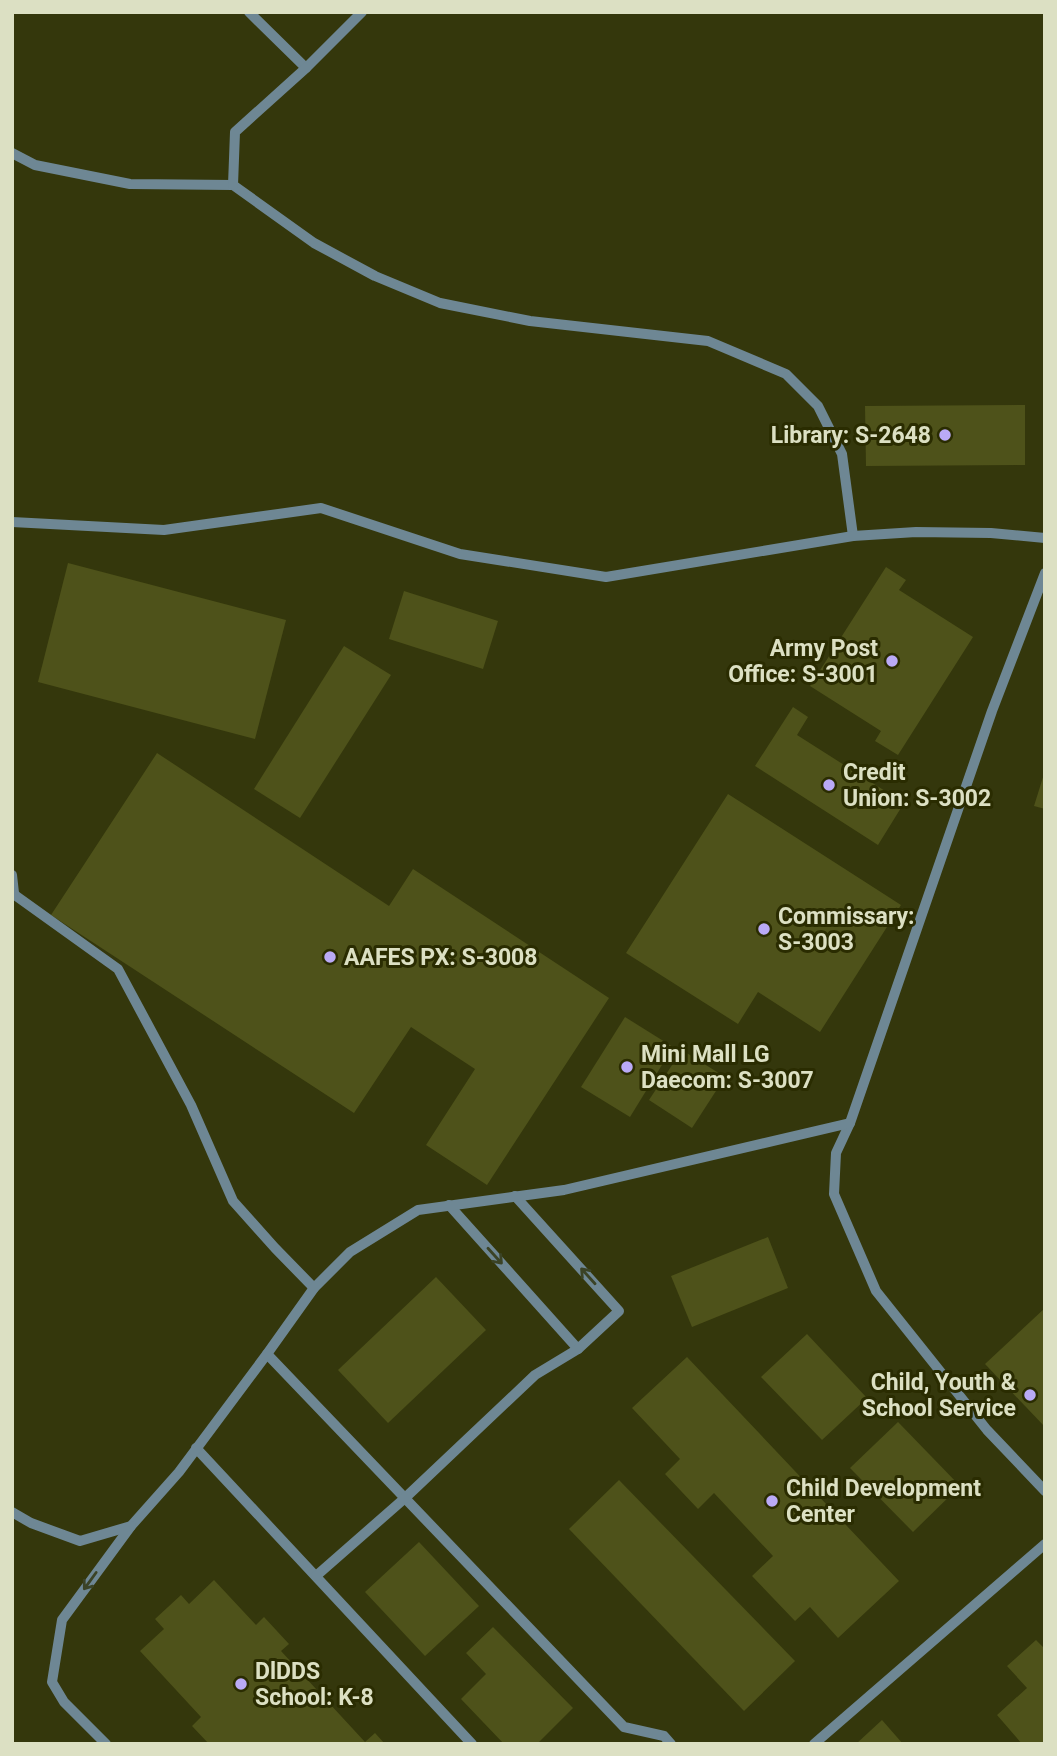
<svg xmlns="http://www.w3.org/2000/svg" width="1057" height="1756" font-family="Roboto,sans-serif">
  <rect width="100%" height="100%" fill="#34370c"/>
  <g fill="#4e521a">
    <path d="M1025 405V465L866 466 865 406Z"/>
    <path d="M68 563 286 620 255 739 38 682Z"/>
    <path d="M886 567 906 580 899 590 973 637 898 755 875 741 881 731 810 686Z"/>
    <path d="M404 591 498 621 483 669 389 639Z"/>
    <path d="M344 646 391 675 300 818 254 789Z"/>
    <path d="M793 707 808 717 797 735 904 803 878 845 755 766Z"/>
    <path d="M157 753 389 906 413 869 609 998 487 1185 426 1145 475 1069 411 1027 354 1113 51 915Z"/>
    <path d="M1044 774H1045V809L1034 806Z"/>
    <path d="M728 794 901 905 820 1032 758 992 738 1024 626 953Z"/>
    <path d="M625 1017 673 1047 630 1117 581 1087Z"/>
    <path d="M682 1050 725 1077 692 1128 649 1100Z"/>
    <path d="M768 1237 788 1288 692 1327 671 1276Z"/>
    <path d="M436 1277 486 1330 388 1423 338 1370Z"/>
    <path d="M1045 1308V1427L985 1364Z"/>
    <path d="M807 1334 867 1398 822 1440 761 1377Z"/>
    <path d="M687 1357 899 1581 838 1638 810 1607 795 1621 752 1576 773 1556 714 1493 698 1509 665 1474 680 1459 632 1408Z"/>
    <path d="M898 1422 960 1486 913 1532 850 1468Z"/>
    <path d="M619 1480 795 1661 744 1711 569 1529Z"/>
    <path d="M419 1542 479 1606 425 1656 365 1592Z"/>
    <path d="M214 1580 256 1625 264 1617 289 1644 281 1651 365 1742 375 1733 385 1744H209L192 1726 201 1717 140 1651 164 1629 155 1619 181 1595 189 1604Z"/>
    <path d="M493 1627 573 1708 537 1744H504L461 1699 486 1674 466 1653Z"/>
    <path d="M1036 1640 1045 1649V1744H1022L997 1715 1027 1688 1007 1666Z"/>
    <path d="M882 1720 903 1744H856Z"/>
  </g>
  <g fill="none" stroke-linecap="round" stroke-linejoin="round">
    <g stroke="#6e8794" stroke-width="10">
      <path d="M249 12 306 68"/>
      <path d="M12 153 35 165 130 184 233 185 314 243 375 276 440 303 530 321 708 341 786 374 818 406 842 454 853 536"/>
      <path d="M233 185 235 132 306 68 362 12"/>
      <path d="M12 522 164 530 321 508 460 554 606 577 853 536 916 532 991 533 1045 538"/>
      <path d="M1045 573 992 711 850 1123 836 1153 834 1194 876 1291 987 1430 1045 1491"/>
      <path d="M12 875 14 893"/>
      <path d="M12 893 118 969 191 1105 233 1201 275 1248 314 1288"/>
      <path d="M449 1205 578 1349 619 1311 515 1196"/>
      <path d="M267 1354 624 1727 664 1736 671 1744"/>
      <path d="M196 1448 472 1744"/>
      <path d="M12 1512 31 1523 80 1541 131 1526 179 1472 267 1354 314 1288 350 1252 418 1210 564 1190 850 1123"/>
      <path d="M316 1576 405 1498 535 1375 578 1349"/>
      <path d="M106 1744 64 1702 52 1682 62 1620 131 1526"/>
      <path d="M814 1744 1045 1544"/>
    </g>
  </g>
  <defs><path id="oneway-shaft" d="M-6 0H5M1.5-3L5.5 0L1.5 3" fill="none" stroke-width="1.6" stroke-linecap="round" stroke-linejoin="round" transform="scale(1.75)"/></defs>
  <g stroke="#3b4326">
    <use href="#oneway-shaft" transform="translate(495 1256) rotate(48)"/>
    <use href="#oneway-shaft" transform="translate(588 1276) rotate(-132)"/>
    <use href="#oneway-shaft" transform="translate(90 1581) rotate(126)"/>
  </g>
  <g fill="#baaaf6" stroke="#2a2c01" stroke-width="2.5">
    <circle cx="945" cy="435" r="7"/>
    <circle cx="892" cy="661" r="7"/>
    <circle cx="829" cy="785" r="7"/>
    <circle cx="764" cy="929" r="7"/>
    <circle cx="330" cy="957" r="7"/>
    <circle cx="627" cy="1067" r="7"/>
    <circle cx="1030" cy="1395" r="7"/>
    <circle cx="772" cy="1501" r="7"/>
    <circle cx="241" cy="1684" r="7"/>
  </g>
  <g text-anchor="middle" stroke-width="6" stroke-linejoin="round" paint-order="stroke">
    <g font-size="23" font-weight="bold" fill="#dce0c3" stroke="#2a2c01" text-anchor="start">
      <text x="931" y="443" text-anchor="end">Library: S-2648</text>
      <text x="878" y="656" text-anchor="end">Army Post<tspan x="878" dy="26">Office: S-3001</tspan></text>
      <text x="843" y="780">Credit<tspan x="843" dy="26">Union: S-3002</tspan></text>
      <text x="778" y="924">Commissary:<tspan x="778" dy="26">S-3003</tspan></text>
      <text x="344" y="965">AAFES PX: S-3008</text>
      <text x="641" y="1062">Mini Mall LG<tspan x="641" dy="26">Daecom: S-3007</tspan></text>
      <text x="1016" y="1390" text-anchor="end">Child, Youth &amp;<tspan x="1016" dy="26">School Service</tspan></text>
      <text x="786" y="1496">Child Development<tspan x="786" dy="26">Center</tspan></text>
      <text x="255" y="1679">DlDDS<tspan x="255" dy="26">School: K-8</tspan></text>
    </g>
  </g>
  <rect width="1057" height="1756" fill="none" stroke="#dce0c3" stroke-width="28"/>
</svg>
